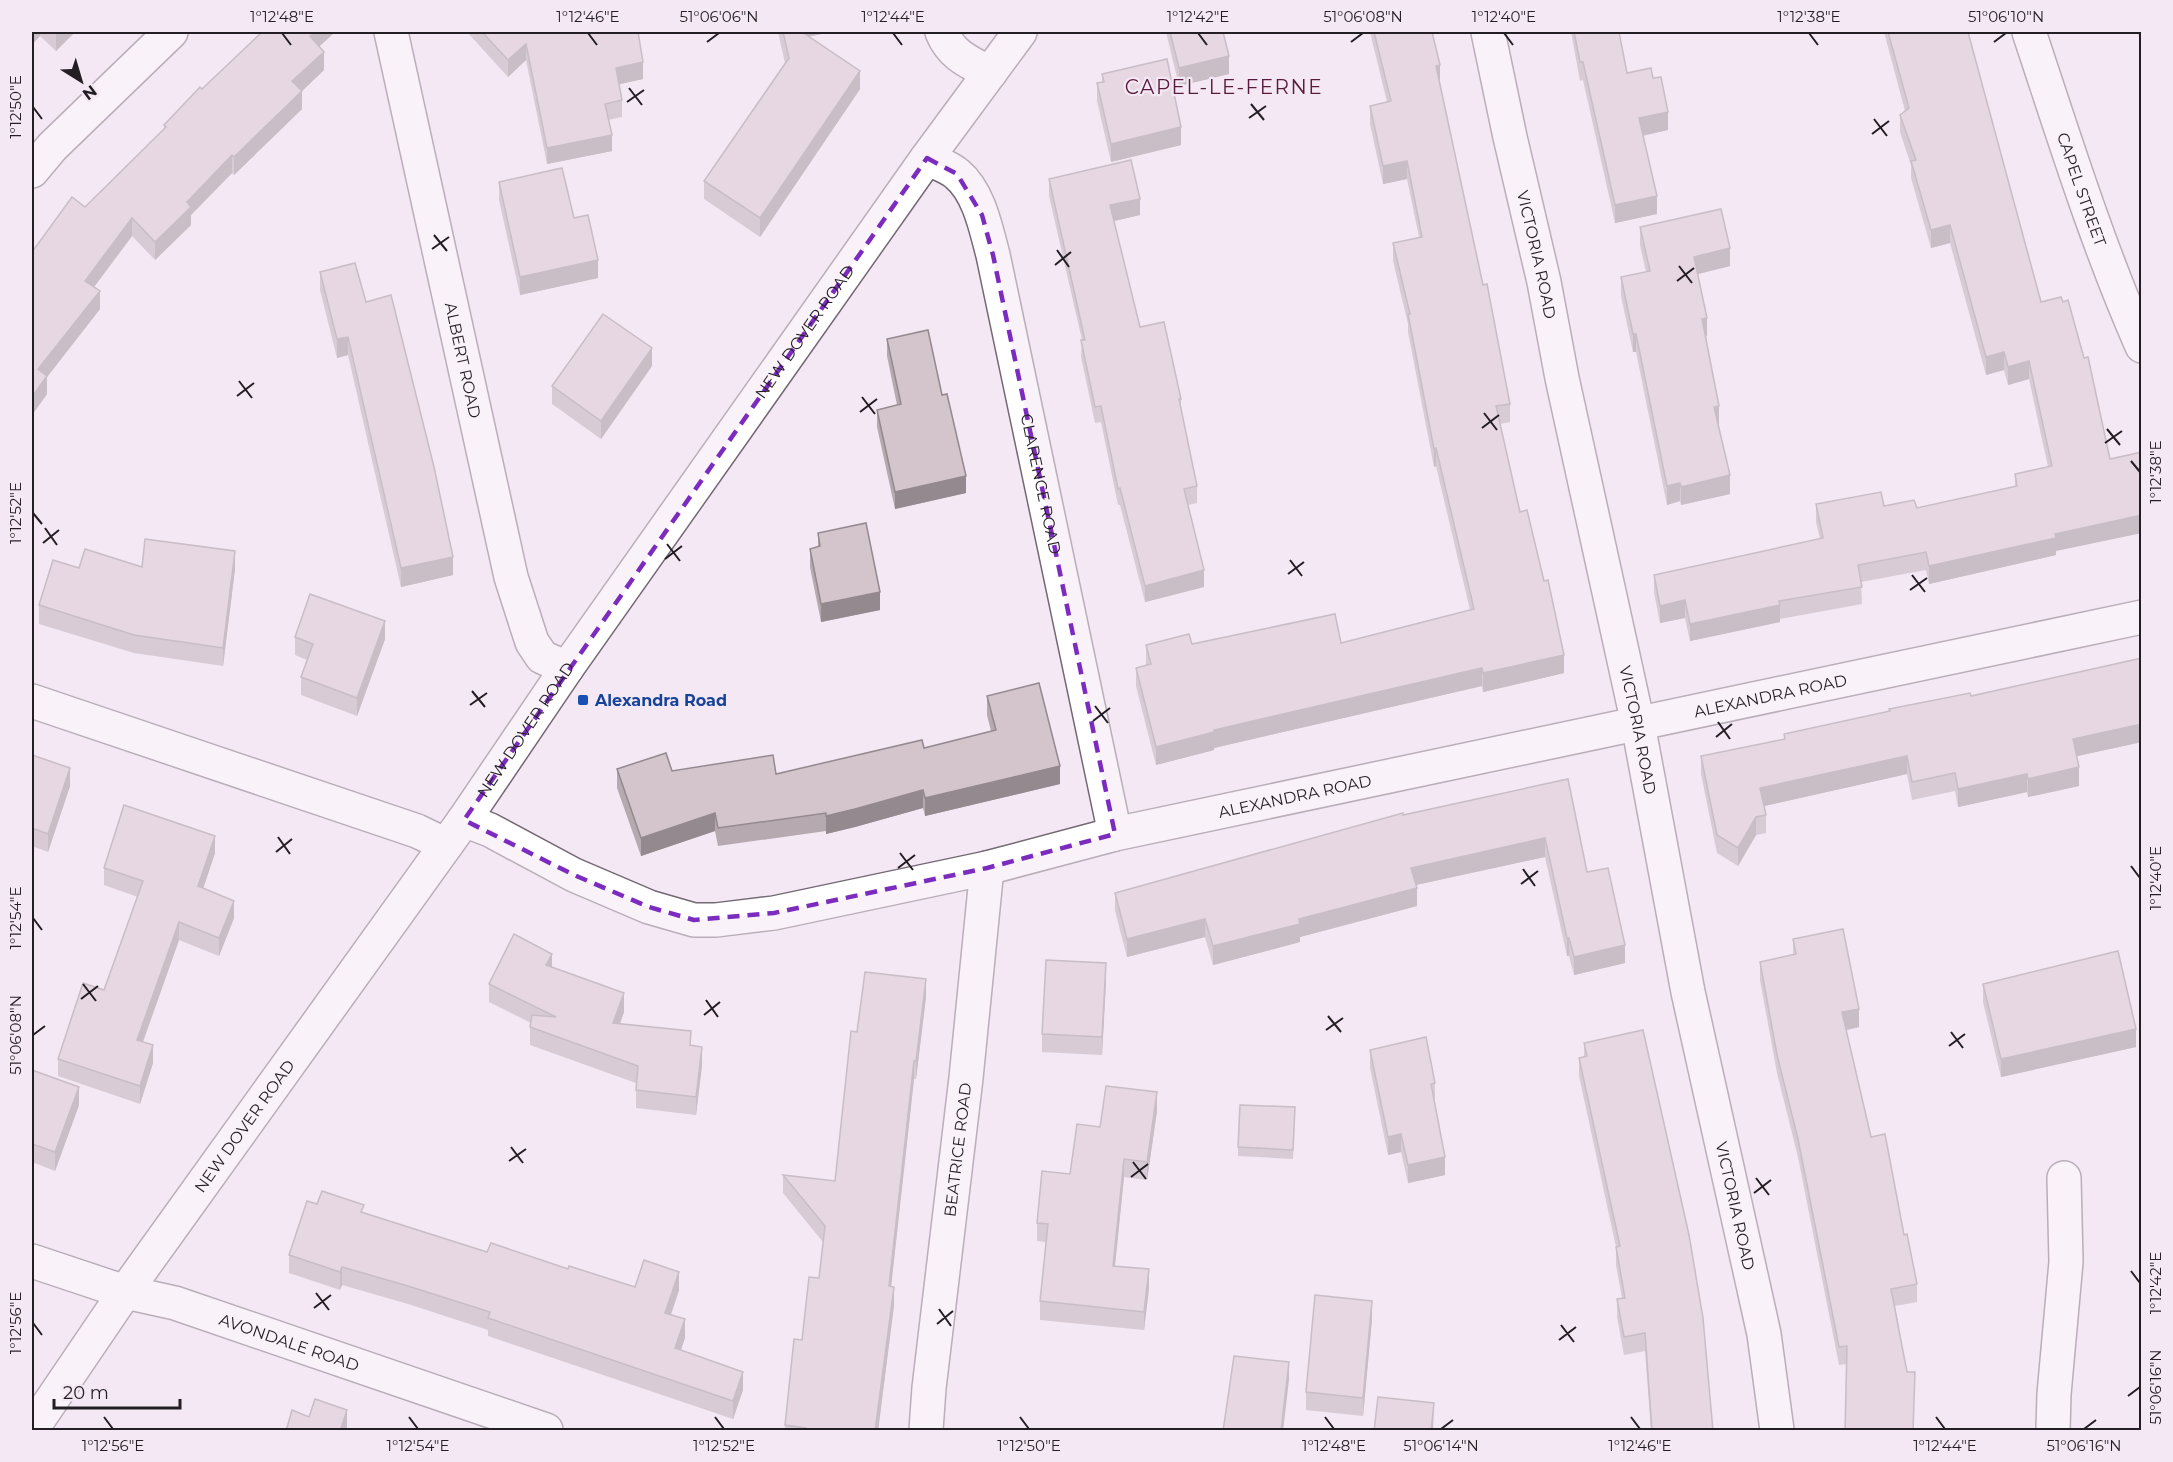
<svg xmlns="http://www.w3.org/2000/svg" width="2173" height="1462" font-family="Montserrat,sans-serif">
  <rect width="100%" height="100%" fill="#f4e8f4"/>
  <g fill="none" stroke-linecap="round" stroke-linejoin="round">
    <defs>
      <g id="minor">
        <path id="s1" d="M391 32 511 577 532 642 542 657 567 668"/>
        <path d="M942 32C951 55 969 62 990 73"/>
        <path id="s2" d="M1488 32 1510 137 1544 282 1562 378 1638 724 1688 992 1764 1334 1777 1430"/>
        <path id="s3" d="M2029 32C2064 137 2097 244 2142 346"/>
        <path id="s4" d="M927 158C936 163 949 167 957 174 979 192 986 229 993 255L1115 834"/>
        <path d="M32 171 52 147 171 32"/>
        <path d="M32 701 417 831 446 845"/>
        <path id="s5" d="M464 820 490 830 574 875 649 907 694 920H716L774 913 987 868 1115 834 2142 617"/>
        <path id="s6" d="M32 1261 125 1292 175 1303 546 1430"/>
        <path id="s7" d="M926 1430 929 1388 966 1078 987 868"/>
        <path d="M2053 1430 2054 1394 2066 1262 2064 1178"/>
      </g>
      <g id="major">
        <path id="s8" d="M32 1429 125 1292 464 820 567 668 927 158 1020 32"/>
      </g>
    </defs>
    <use href="#minor" stroke="#736873" stroke-width="36"/>
    <use href="#major" stroke="#736873" stroke-width="36"/>
    <use href="#minor" stroke="#fff" stroke-width="33"/>
    <use href="#major" stroke="#fff" stroke-width="33"/>
  </g>
  <g fill="#b6a9af">
    <path d="M32 32H75L56 51 40 36Z"/>
    <path d="M334 32V33L319 46 324 70 302 91V109L234 175 232 173 191 215V225L155 260 132 236 94 287 100 309 47 377V394L32 415 85 207 164 130V125L202 89Z"/>
    <path d="M467 32H638L643 79 619 84 622 100V117L608 120 612 151 547 164 526 60 508 77Z"/>
    <path d="M778 32H831L809 36 860 89 760 237 704 199V181L785 63Z"/>
    <path d="M1166 32H1223L1229 74 1179 86Z"/>
    <path d="M1370 32H1432L1440 83 1483 285 1510 404V422L1500 424 1520 512 1564 673 1483 692 1482 686 1214 748V750L1156 765 1136 686V668L1146 665V645L1341 643 1470 610 1436 466 1434 467 1408 332V324L1393 261V243L1419 237 1407 179 1383 184 1370 124V106L1387 102Z"/>
    <path d="M1571 32H1619L1627 73 1653 78 1668 130 1643 136 1657 214 1615 223 1583 80 1580 81Z"/>
    <path d="M1884 32H1968L2041 302 2061 297 2056 555 1929 584 1926 570 1861 582 1862 604 1780 619V622L1690 641 1685 618 1660 623 1654 592V575L1820 539 1816 522V504L1917 508 2015 486V474L2048 467 2029 379 2008 385 2004 370 1986 375 1950 243 1931 248 1911 178V165L1900 132V115L1905 111Z"/>
    <path d="M2137 32H2142V46Z"/>
    <path d="M1102 74 1181 145 1111 162 1097 101V83L1102 82Z"/>
    <path d="M1049 179 1140 215 1114 221 1140 327 1181 399V411L1197 486V503L1188 505 1204 587 1145 602 1120 505H1118L1101 422 1095 423 1081 357 1082 340 1049 196Z"/>
    <path d="M499 182 574 218 598 278 520 295 499 200Z"/>
    <path d="M1640 227 1730 266 1698 274 1707 336H1706L1719 424H1718L1730 494 1681 505 1680 501 1667 505 1636 352H1633L1621 296V277L1646 272 1640 245Z"/>
    <path d="M320 272 366 302 453 575 401 587 348 355 337 358 320 290Z"/>
    <path d="M887 339 942 395 966 493 895 509 877 427V410L897 405 887 356Z"/>
    <path d="M652 366 601 439 552 404V386Z"/>
    <path d="M818 533 880 610 821 622 810 567V549L818 547Z"/>
    <path d="M142 567 235 569 223 666 134 653 39 624V605L79 568Z"/>
    <path d="M295 637 385 639 357 716 301 695V677L307 660 295 655Z"/>
    <path d="M2142 658V742L2077 756 2079 786 2028 797 2027 792 1958 807 1955 791 1912 800 1907 774 1764 806 1766 815V833L1756 835 1738 866 1717 853 1701 774V756L1784 740V734L1971 696Z"/>
    <path d="M987 696 1060 784 925 816 923 808 855 827 826 834V831L718 846 715 831 641 856 617 788V769L776 774 924 748 991 731 987 715Z"/>
    <path d="M32 755 70 786 48 852 32 846Z"/>
    <path d="M1568 779 1587 872 1625 963 1574 975 1569 956H1567L1545 857 1416 885 1417 906 1300 937V942L1213 965 1205 937 1127 957 1115 911V893L1403 815Z"/>
    <path d="M215 853 203 888 234 918 219 956 179 940 143 1042 153 1063 140 1104 58 1076V1059L104 990 138 897 104 885V868Z"/>
    <path d="M1793 939 1859 1027 1846 1030 1871 1137 1904 1235 1917 1284V1302L1895 1306 1907 1372 1915 1390 1847 1364 1839 1365 1798 1157 1777 1073 1760 980V962L1793 955Z"/>
    <path d="M552 967 624 1012 620 1024 691 1046 702 1065 696 1115 636 1108V1083L530 1045V1027L531 1023 489 1002V984Z"/>
    <path d="M1106 981 1102 1055 1042 1052V1034Z"/>
    <path d="M1983 984 2136 1047 2001 1077 1983 1002Z"/>
    <path d="M926 997 916 1079H914L891 1287 894 1305 878 1431H785V1425L802 1340 819 1278 823 1242 783 1193V1175L835 1181 857 1032Z"/>
    <path d="M1584 1043 1713 1431H1651L1645 1351 1624 1355 1617 1317V1299L1622 1298 1616 1265V1247L1579 1076V1058L1584 1057Z"/>
    <path d="M1370 1050 1435 1083V1101H1434L1445 1175 1408 1183 1401 1152 1388 1155 1370 1068Z"/>
    <path d="M32 1070 79 1105 55 1171 32 1162Z"/>
    <path d="M1157 1111 1147 1180 1124 1177 1115 1266 1149 1288 1144 1330 1040 1320V1301L1046 1242 1037 1241V1223L1100 1127Z"/>
    <path d="M1295 1116 1293 1159 1238 1156V1147Z"/>
    <path d="M317 1204 364 1213 487 1252 568 1269 635 1287 679 1290 671 1315 685 1338 681 1350 743 1390 733 1419 488 1336V1330L408 1304 342 1285 340 1290 289 1273V1255Z"/>
    <path d="M1372 1319 1363 1416 1306 1410V1392Z"/>
  </g>
  <g fill="#94898f">
    <path d="M32 32H40V36L32 45Z"/>
    <path d="M57 32H75L56 51V33Z"/>
    <path d="M315 32H334V33L310 55V36Z"/>
    <path d="M789 32H831L789 41Z"/>
    <path d="M526 44V60L508 77V60Z"/>
    <path d="M324 52V70L302 91V109L234 175V157L292 81Z"/>
    <path d="M1229 56V74L1179 86V68Z"/>
    <path d="M643 62V79L616 85V68Z"/>
    <path d="M1440 65V83L1436 66Z"/>
    <path d="M860 71V89L760 237V218Z"/>
    <path d="M1668 112V130L1639 136V118Z"/>
    <path d="M1181 127V145L1111 162V144Z"/>
    <path d="M612 135V151L547 164V148Z"/>
    <path d="M232 155V173L191 215V225L155 260V242L187 202Z"/>
    <path d="M1407 161V179L1383 184V166Z"/>
    <path d="M1657 196V214L1615 223V205Z"/>
    <path d="M1140 199V215L1110 222V205Z"/>
    <path d="M132 218V236L85 299V281Z"/>
    <path d="M1950 225V243L1931 248V230Z"/>
    <path d="M1730 248V266L1694 275V257Z"/>
    <path d="M598 260V278L520 295V277Z"/>
    <path d="M100 291V309L47 377V394L32 415V397L38 369Z"/>
    <path d="M1707 318V336L1702 337V319Z"/>
    <rect x="1633" y="334" width="3" height="18"/>
    <path d="M348 337V355L337 358V339Z"/>
    <path d="M652 348V366L601 439V421Z"/>
    <path d="M2004 352V370L1986 375V357Z"/>
    <path d="M2029 361V379L2008 385V367Z"/>
    <path d="M1719 406V424L1714 425V407Z"/>
    <path d="M1436 448V466L1434 467V449Z"/>
    <path d="M1730 475V494L1681 505V487Z"/>
    <path d="M966 476V493L895 509V492Z"/>
    <path d="M1680 483V501L1667 505V486Z"/>
    <path d="M2142 515V533L2056 551V555L1929 584V566L2055 534Z"/>
    <path d="M235 551V569L223 666V648Z"/>
    <path d="M453 557V575L401 587V568Z"/>
    <path d="M1204 570V587L1145 602V586Z"/>
    <path d="M880 592V610L821 622V604Z"/>
    <path d="M1685 600V618L1660 623V606Z"/>
    <path d="M1780 605V622L1690 641V624Z"/>
    <path d="M385 621V639L357 716V698Z"/>
    <path d="M1564 655V673L1483 692V673Z"/>
    <path d="M1482 668V686L1214 748V750L1156 765V747L1214 730Z"/>
    <path d="M2142 724V742L2073 757V739Z"/>
    <path d="M1907 756V774L1760 807V788Z"/>
    <path d="M1060 766V784L925 816V798Z"/>
    <path d="M2079 767V786L2028 797V779Z"/>
    <path d="M70 768V786L48 852V834Z"/>
    <path d="M2027 774V792L1958 807V789Z"/>
    <path d="M923 790V808L855 827 826 834V816Z"/>
    <path d="M715 813V831L641 856V838Z"/>
    <path d="M1756 817V835L1738 866V848Z"/>
    <path d="M215 836V853L198 904V886Z"/>
    <path d="M1545 838V857L1411 886V868Z"/>
    <path d="M1417 888V906L1300 937V942L1213 965V946L1299 919Z"/>
    <path d="M234 901V918L219 956V938Z"/>
    <path d="M1205 919V937L1127 957V939Z"/>
    <path d="M179 922V940L137 1058V1040Z"/>
    <rect x="1567" y="938" width="2" height="18"/>
    <path d="M1625 945V963L1574 975V957Z"/>
    <path d="M552 954V972L546 965Z"/>
    <path d="M1106 963V981L1102 1055V1037Z"/>
    <path d="M926 979V997L916 1079V1061Z"/>
    <path d="M624 993V1012L613 1041V1023Z"/>
    <path d="M1859 1009V1027L1842 1031V1012Z"/>
    <path d="M2136 1029V1047L2001 1077V1059Z"/>
    <path d="M153 1045V1063L140 1104V1086Z"/>
    <path d="M702 1047V1065L696 1115V1097Z"/>
    <path d="M914 1061V1079L889 1305V1286Z"/>
    <path d="M79 1087V1105L55 1171V1152Z"/>
    <path d="M1157 1092V1111L1147 1180V1162Z"/>
    <path d="M1401 1134V1152L1388 1155V1137Z"/>
    <path d="M1445 1157V1175L1408 1183V1165Z"/>
    <path d="M1124 1159V1177L1113 1284V1266Z"/>
    <path d="M342 1267V1285L340 1290V1272Z"/>
    <path d="M1149 1269V1288L1144 1330V1312Z"/>
    <path d="M679 1272V1290L665 1331V1313Z"/>
    <path d="M894 1287V1305L878 1431H875Z"/>
    <path d="M1372 1301V1319L1363 1416V1398Z"/>
    <path d="M685 1319V1338L675 1366V1348Z"/>
    <path d="M1289 1362V1380L1283 1431H1281Z"/>
    <path d="M743 1372V1390L733 1419V1401Z"/>
    <path d="M1434 1403 1433 1431H1431Z"/>
    <path d="M347 1410V1428L346 1431H340Z"/>
  </g>
  <g fill="#d4c4cc" stroke="#94898f" stroke-width="1.5">
    <path d="M262 32H315L310 36 324 52 292 81 302 91 234 157 232 155 187 202 191 207 155 242 132 218 85 281 100 291 38 369 47 376 32 397V252L72 197 85 207 166 127 164 125 200 87 202 89Z"/>
    <path d="M482 32H638L643 62 616 68 622 100 605 104 612 135 547 148 526 44 508 60Z"/>
    <path d="M783 32H802L860 71 760 218 704 181 789 58Z"/>
    <path d="M1170 32H1223L1229 56 1179 68Z"/>
    <path d="M1374 32H1432L1440 65 1436 66 1483 285 1487 284 1510 404 1496 406 1520 512 1527 510 1544 581 1548 580 1564 655 1483 673 1482 668 1214 730V732L1156 747 1136 668 1151 664 1146 645 1189 634 1192 644 1335 614 1341 643 1474 609 1436 448 1434 449 1408 314H1410L1393 243 1422 237 1407 161 1383 166 1370 106 1391 101Z"/>
    <path d="M1574 32H1619L1627 73 1651 68 1653 78 1661 77 1668 112 1639 118 1657 196 1615 205 1583 62H1580Z"/>
    <path d="M1888 32H1968L2041 302 2061 297 2063 302 2068 300 2084 358 2088 357 2110 459 2142 452V515L2055 534 2056 538 1929 566 1926 552 1858 565 1862 587 1779 601 1780 605 1690 624 1685 600 1660 606 1654 575 1823 538 1816 504 1881 492 1884 506 1914 500 1917 508 2017 486 2015 474 2052 466 2029 361 2008 367 2004 352 1986 357 1950 225 1931 230 1911 161 1916 160 1900 115 1909 108Z"/>
    <path d="M1167 59 1181 127 1111 144 1097 83 1104 82 1102 74Z"/>
    <path d="M1131 160 1140 199 1110 205 1140 327 1164 322 1181 399H1179L1197 486 1184 489 1204 570 1145 586 1120 488 1118 489 1101 406 1095 407 1081 340H1085L1049 179Z"/>
    <path d="M562 168 574 218 588 215 598 260 520 277 499 182Z"/>
    <path d="M1721 209 1730 248 1694 257 1707 318 1702 319 1719 406 1714 407 1730 475 1681 487 1680 483 1667 486 1636 334H1633L1621 277 1650 271 1640 227Z"/>
    <path d="M355 263 366 302 391 295 434 467 453 557 401 568 348 337 337 339 320 272Z"/>
    <path d="M603 314 652 348 601 421 552 386Z"/>
    <path d="M928 330 942 395 947 394 966 476 895 492 877 410 901 404 887 339Z"/>
    <path d="M866 523 880 592 821 604 810 549 820 546 818 533Z"/>
    <path d="M145 539 235 551 223 648 134 635 39 605 53 560 79 568 85 549 142 567Z"/>
    <path d="M310 594 385 621 357 698 301 677 313 644 295 637Z"/>
    <path d="M2142 658V724L2073 739 2079 767 2028 779 2027 774 1958 789 1955 773 1912 782 1907 756 1760 788 1766 815 1756 817 1738 848 1717 835 1701 756 1785 739 1784 734 1890 711 1889 709 1970 693 1971 696Z"/>
    <path d="M1039 683 1060 766 925 798 923 790 855 809 826 816V813L718 828 715 813 641 838 617 769 666 753 672 771 773 755 776 774 922 740 924 748 996 730 987 696Z"/>
    <path d="M32 755 70 768 48 834 32 828Z"/>
    <path d="M1568 779 1587 872 1608 868 1625 945 1574 957 1569 938H1567L1545 838 1411 868 1417 888 1299 919 1300 924 1213 946 1205 919 1127 939 1115 893 1403 813V815Z"/>
    <path d="M124 805 215 836 198 886 234 901 219 938 179 922 137 1040 153 1045 140 1086 58 1059 83 983 104 990 143 881 104 868Z"/>
    <path d="M1843 929 1859 1009 1842 1012 1871 1137 1885 1134 1904 1235 1907 1234 1917 1284 1891 1289 1907 1372H1915L1913 1431H1845L1847 1346 1839 1347 1798 1139 1777 1055 1760 962 1796 954 1793 939Z"/>
    <path d="M514 934 552 954 546 965 624 993 613 1023 691 1031 690 1045 702 1047 696 1097 636 1090 638 1066 530 1027 532 1015 556 1017 489 984Z"/>
    <path d="M2118 951 2136 1029 2001 1059 1983 984Z"/>
    <path d="M1046 960 1106 963 1102 1037 1042 1034Z"/>
    <path d="M865 972 926 979 916 1061H914L889 1286 894 1287 875 1431 806 1430V1428L785 1425 794 1339 802 1340 809 1277 819 1278 825 1226 783 1175 835 1181 851 1031 857 1032Z"/>
    <path d="M1643 1030 1689 1235 1703 1318 1713 1431H1652L1645 1333 1624 1337 1617 1299 1625 1298 1616 1247 1620 1246 1579 1058 1587 1056 1584 1043Z"/>
    <path d="M1426 1037 1435 1083 1431 1084 1445 1157 1408 1165 1401 1134 1388 1137 1370 1050Z"/>
    <path d="M32 1070 79 1087 55 1152 32 1144Z"/>
    <path d="M1106 1086 1157 1092 1147 1162 1124 1159 1113 1266 1149 1269 1144 1312 1040 1301 1048 1224 1037 1223 1042 1171 1070 1174 1077 1124 1100 1127Z"/>
    <path d="M1240 1105 1295 1107 1293 1150 1238 1147Z"/>
    <path d="M322 1191 364 1205 361 1212 487 1252 491 1243 568 1269 569 1266 635 1287 644 1260 679 1272 665 1313 685 1319 675 1348 743 1372 733 1401 488 1318 490 1312 408 1286 342 1267 340 1272 289 1255 307 1201 317 1204Z"/>
    <path d="M1315 1295 1372 1301 1363 1398 1306 1392Z"/>
    <path d="M1234 1356 1289 1362 1281 1431H1223Z"/>
    <path d="M1378 1397 1434 1403 1431 1431H1374Z"/>
    <path d="M315 1399 347 1410 340 1431H286L292 1410 309 1417Z"/>
  </g>
  <path d="M0 0H2173V1462H0ZM927 158 957 174 982 215 993 255 1115 834 987 868 774 913 694 920 649 907 574 875 464 820Z" fill="#f4e8f4" fill-opacity=".55" fill-rule="evenodd"/>
  <path fill="none" stroke="#7b2cbf" stroke-width="4.5" stroke-dasharray="12 8" stroke-linejoin="round" d="M927 158 957 174 982 215 993 255 1115 834 987 868 774 913 694 920 649 907 574 875 464 820Z"/>
  <path fill="none" stroke="#231e23" stroke-width="2" d="M282 33 291 45M588 33 597 45M893 33 902 45M1198 33 1207 45M1504 33 1513 45M1809 33 1818 45M707 42 719 33M1351 42 1363 33M1994 42 2006 33M629 88 642 105M627 102 644 90M1251 104 1264 120M33 107 42 119M1249 118 1266 106M1874 119 1887 136M1872 134 1889 121M434 235 447 251M432 249 449 237M1057 250 1069 267M1055 265 1071 252M1679 266 1692 283M1677 281 1694 268M239 381 252 398M237 396 254 383M862 397 875 414M860 412 877 399M1484 413 1497 430M1482 428 1499 415M2107 429 2120 445M2105 443 2122 431M2131 461 2140 472M33 513 42 524M45 528 57 545M43 543 59 530M667 544 680 561M665 559 682 546M1290 560 1302 576M1288 574 1304 562M1912 575 1925 592M1910 590 1927 578M472 691 485 707M470 705 487 693M1095 706 1108 723M1093 721 1110 708M1718 722 1730 739M1716 737 1732 724M278 837 290 854M276 852 292 839M900 853 913 870M2131 866 2140 878M898 868 915 855M1523 869 1535 886M1521 884 1538 871M33 918 42 930M83 984 96 1001M81 999 98 986M706 1000 718 1017M704 1015 720 1002M1328 1016 1341 1032M1326 1030 1343 1018M1951 1032 1963 1048M33 1035 45 1026M1949 1046 1965 1034M511 1147 523 1163M509 1161 526 1149M1133 1162 1146 1179M1131 1177 1148 1164M1756 1178 1769 1195M1754 1193 1771 1180M2131 1271 2140 1283M316 1293 329 1310M314 1308 331 1295M939 1309 951 1326M33 1323 42 1335M937 1324 953 1311M1561 1325 1574 1342M1559 1340 1576 1327M2128 1396 2140 1387M104 1417 113 1429M409 1417 418 1429M715 1417 724 1429M1020 1417 1029 1429M1325 1417 1334 1429M1631 1417 1640 1429M1936 1417 1945 1429M1441 1429 1453 1420M2084 1429 2096 1420"/>
  <rect fill="#1a4fb4" stroke="#f4e8f4" stroke-width="2" x="577" y="694" width="12" height="12" rx="3"/>
  <g text-anchor="middle" stroke-width="4.5" stroke-linejoin="round" paint-order="stroke">
    <g font-size="16" fill="#231e23" stroke="#f4e8f4">
      <text dy="6" stroke="none"><textPath href="#s3" startOffset="166">CAPEL STREET</textPath></text>
      <text dy="6" stroke="none"><textPath href="#s2" startOffset="228">VICTORIA ROAD</textPath></text>
      <text dy="6" stroke="none"><textPath href="#s8" startOffset="1342">NEW DOVER ROAD</textPath></text>
      <text dy="6" stroke="none"><textPath href="#s1" startOffset="336">ALBERT ROAD</textPath></text>
      <text dy="6" stroke="none"><textPath href="#s4" startOffset="358">CLARENCE ROAD</textPath></text>
      <text dy="6" stroke="none"><textPath href="#s5" startOffset="1352">ALEXANDRA ROAD</textPath></text>
      <text dy="6" stroke="none"><textPath href="#s8" startOffset="856">NEW DOVER ROAD</textPath></text>
      <text dy="6" stroke="none"><textPath href="#s2" startOffset="714">VICTORIA ROAD</textPath></text>
      <text dy="6" stroke="none"><textPath href="#s5" startOffset="866">ALEXANDRA ROAD</textPath></text>
      <text dy="6" stroke="none"><textPath href="#s8" startOffset="370">NEW DOVER ROAD</textPath></text>
      <text dy="6" stroke="none"><textPath href="#s7" startOffset="282">BEATRICE ROAD</textPath></text>
      <text dy="6" stroke="none"><textPath href="#s2" startOffset="1200">VICTORIA ROAD</textPath></text>
      <text dy="6" stroke="none"><textPath href="#s6" startOffset="270">AVONDALE ROAD</textPath></text>
    </g>
    <g font-size="16" font-weight="bold" fill="#164399" stroke="#f4e8f4" text-anchor="start">
      <text x="595" y="706">Alexandra Road</text>
    </g>
    <g font-size="20" letter-spacing="1.5" fill="#591a3d" stroke="#f4e8f4">
      <text x="1224" y="94">CAPEL-LE-FERNE</text>
    </g>
  </g>
  <rect width="2173" height="1462" fill="none" stroke="#f4e8f4" stroke-width="66"/>
  <g transform="translate(81 81) rotate(143)" stroke="#f4e8f4" stroke-width="4.5" paint-order="stroke">
  <path d="M0-4.5L10 22L0 15L-10 22Z" fill="#231e23"/>
  <text y="-9" font-size="16" font-weight="bold" text-anchor="middle" fill="#231e23">N</text>
  </g>
  <path d="M54 1399v9h126v-9" fill="none" stroke="#231e23" stroke-width="3"/>
  <text x="63" y="1399" font-size="18" fill="#231e23" stroke="#f4e8f4" stroke-width="4.5" paint-order="stroke">20 m</text>
  <rect x="33" y="33" width="2107" height="1396" fill="none" stroke="#231e23" stroke-width="2"/>
  <g font-size="15" text-anchor="middle" fill="#231e23">
    <text x="282" y="22">1°12'48"E</text>
    <text x="588" y="22">1°12'46"E</text>
    <text x="719" y="22">51°06'06"N</text>
    <text x="893" y="22">1°12'44"E</text>
    <text x="1198" y="22">1°12'42"E</text>
    <text x="1363" y="22">51°06'08"N</text>
    <text x="1504" y="22">1°12'40"E</text>
    <text x="1809" y="22">1°12'38"E</text>
    <text x="2006" y="22">51°06'10"N</text>
    <text transform="translate(16 107) rotate(-90)" y="5">1°12'50"E</text>
    <text transform="translate(2156 472) rotate(-90)" y="5">1°12'38"E</text>
    <text transform="translate(16 513) rotate(-90)" y="5">1°12'52"E</text>
    <text transform="translate(2156 878) rotate(-90)" y="5">1°12'40"E</text>
    <text transform="translate(16 918) rotate(-90)" y="5">1°12'54"E</text>
    <text transform="translate(16 1035) rotate(-90)" y="5">51°06'08"N</text>
    <text transform="translate(2156 1283) rotate(-90)" y="5">1°12'42"E</text>
    <text transform="translate(16 1323) rotate(-90)" y="5">1°12'56"E</text>
    <text transform="translate(2156 1387) rotate(-90)" y="5">51°06'16"N</text>
    <text x="113" y="1451">1°12'56"E</text>
    <text x="418" y="1451">1°12'54"E</text>
    <text x="724" y="1451">1°12'52"E</text>
    <text x="1029" y="1451">1°12'50"E</text>
    <text x="1334" y="1451">1°12'48"E</text>
    <text x="1441" y="1451">51°06'14"N</text>
    <text x="1640" y="1451">1°12'46"E</text>
    <text x="1945" y="1451">1°12'44"E</text>
    <text x="2084" y="1451">51°06'16"N</text>
  </g>
</svg>
